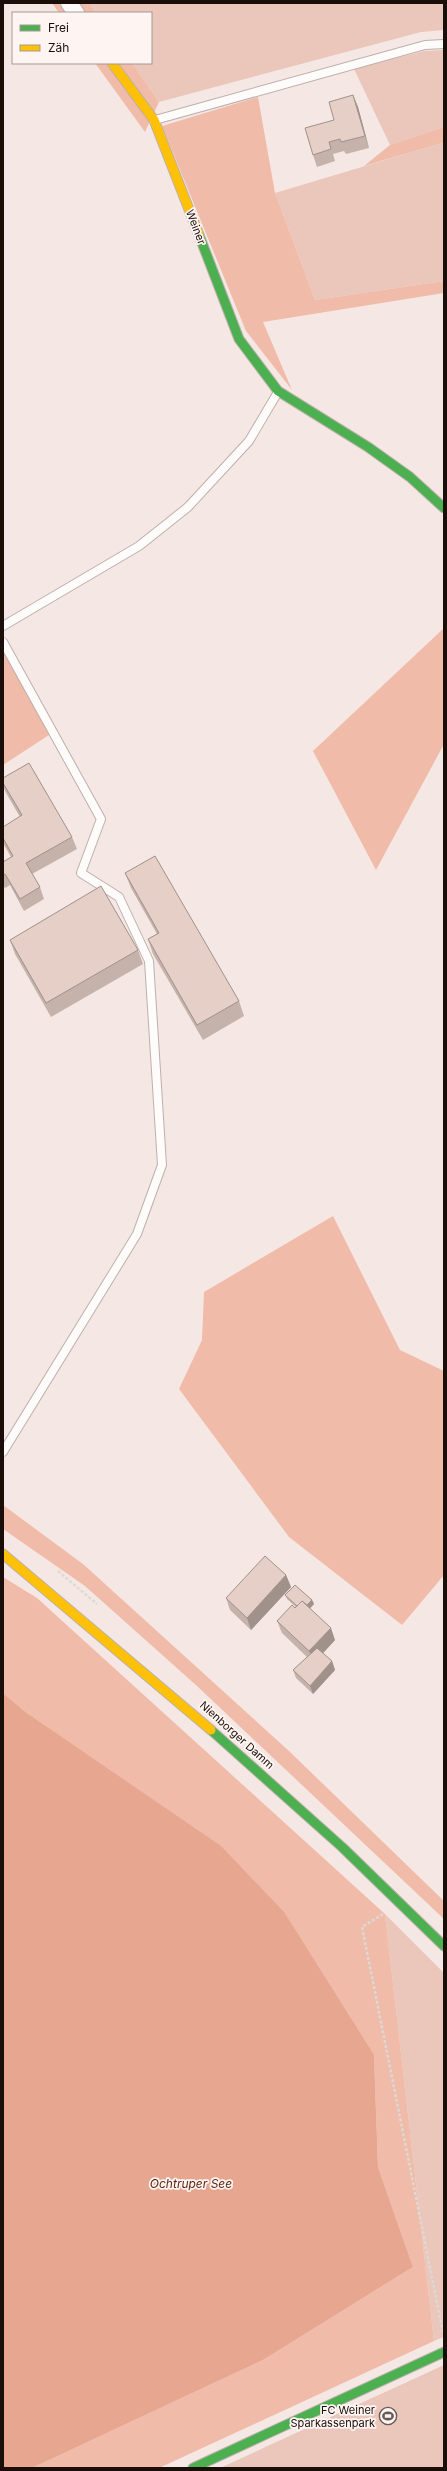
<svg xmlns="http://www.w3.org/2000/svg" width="447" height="2471" font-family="Inter,sans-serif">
  <rect width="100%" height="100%" fill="#f5e8e4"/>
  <g fill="#ebc6ba">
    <path d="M89 3H444V30L421 32 159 102 132 63H151V13H96Z"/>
    <path d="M444 50V127L390 145 354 69 424 51Z"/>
    <path d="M442 143 444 146V281L315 300 275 193Z"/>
    <path d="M385 1914 444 1973V2337L434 2341Z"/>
    <path d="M444 2365V2468H220Z"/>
  </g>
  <g fill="#f0bba8">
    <path d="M52 3H89L96 13H59Z"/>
    <path d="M95 63H132L159 102 145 132Z"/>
    <path d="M258 97 275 193 315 300 444 281V293L263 322 292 390 246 331 162 126Z"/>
    <path d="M444 127V146L442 143 364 166 390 145Z"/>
    <path d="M444 628V744L376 870 313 751Z"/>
    <path d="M3 651 52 733 3 765Z"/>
    <path d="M333 1216 400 1350 444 1371V1575L402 1625 289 1537 179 1389 202 1340 204 1292Z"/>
    <path d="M3 1505 83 1564 289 1751 444 1901V1919L197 1686 85 1586 3 1529Z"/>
    <path d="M3 1577 37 1598 385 1914 434 2341 159 2468H32L263 2360 413 2267 378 2167 374 2055 28 1714 3 1693Z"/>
  </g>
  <path fill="#e6a690" d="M3 1693 28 1714 221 1846 284 1912 374 2055 378 2167 413 2267 263 2360 32 2468H3Z"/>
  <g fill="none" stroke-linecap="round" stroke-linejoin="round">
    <defs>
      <g id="lane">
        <path d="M155 120 425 45 444 44"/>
        <path d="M3 626 139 546 188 507 249 441 278 392"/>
        <path d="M3 642 101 819 81 873 119 897 149 961 162 1165 137 1234 3 1452"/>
      </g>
      <path id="street" d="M69 3 76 13"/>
      <g id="fast">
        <path d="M199 235 239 339 278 391 368 447 410 477 444 508"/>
        <path d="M211 1730 342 1847 444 1946"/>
        <path d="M193 2468 444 2352"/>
      </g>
      <g id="slow">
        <path d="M112 63 154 120 199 235"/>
        <path d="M3 1554 211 1730"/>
      </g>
    </defs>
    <use href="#lane" stroke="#bdb0ac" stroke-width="10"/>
    <use href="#street" stroke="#bdb0ac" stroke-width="18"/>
    <use href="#fast" stroke="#bdb0ac" stroke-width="11"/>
    <use href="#slow" stroke="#bdb0ac" stroke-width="11"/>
    <g stroke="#dcd9d7" stroke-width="2.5" stroke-dasharray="3 2" stroke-linecap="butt">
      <path d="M58 1571 97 1604"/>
      <path d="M383 1914 362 1927 443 2333"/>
    </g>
    <use href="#lane" stroke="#fefcfb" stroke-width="8"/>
    <use href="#street" stroke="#fefcfb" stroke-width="16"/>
    <use href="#fast" stroke="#4caf50" stroke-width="9"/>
    <use href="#slow" stroke="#ffc107" stroke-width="9"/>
  </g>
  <g fill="#c5b2ab">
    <path d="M353 95 358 107 369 148 346 154 344 151 333 154 335 161 317 167 313 155 334 120Z"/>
    <path d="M3 778 72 837 77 849 32 874 40 887 44 899 24 911 10 885 5 888 3 885V862L11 857 3 843V827L20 817 5 791 3 785Z"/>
    <path d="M125 873 239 1001 244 1016 203 1040 153 954 148 939 157 934 131 888Z"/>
    <path d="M10 940 138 950 143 964 51 1017 15 954Z"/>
    <path d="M286 1575 291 1587 251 1630 230 1610 226 1598Z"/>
    <path d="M285 1595 312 1600 314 1604 310 1608 335 1640 323 1653 332 1661 335 1670 313 1694 296 1678 293 1670 307 1657 282 1633 277 1621 296 1607 287 1599Z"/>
  </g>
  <g fill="#a0918b">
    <path d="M353 95 358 107 369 148 365 136Z"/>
    <path d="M286 1575 291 1587 251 1630 247 1618Z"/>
    <path d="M312 1600 314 1604 304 1615 303 1610Z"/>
    <path d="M331 1628 335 1640 314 1663 309 1651Z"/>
    <path d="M332 1661 335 1670 313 1694 310 1686Z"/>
  </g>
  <g fill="#e5cfc7" stroke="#a0918b">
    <path d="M353 95 365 136 341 142 340 139 329 142 331 149 313 155 305 128 334 120 329 102Z"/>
    <path d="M29 763 72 837 26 863 40 887 20 899 5 874 3 875V862L13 856 3 838V827L22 815 3 783V778Z"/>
    <path d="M155 856 239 1001 197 1025 148 939 159 933 125 873Z"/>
    <path d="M101 886 138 950 46 1003 10 940Z"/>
    <path d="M265 1556 286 1575 247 1618 226 1598Z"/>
    <path d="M295 1585 312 1600 307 1605 302 1601 297 1606 285 1595Z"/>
    <path d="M302 1601 331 1628 309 1651 277 1621 292 1605 295 1608Z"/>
    <path d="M317 1648 332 1661 310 1686 293 1670Z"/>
  </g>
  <defs>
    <symbol id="stadium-ring" viewBox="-11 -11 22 22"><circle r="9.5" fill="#fef5f3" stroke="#675a56" stroke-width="1.5"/><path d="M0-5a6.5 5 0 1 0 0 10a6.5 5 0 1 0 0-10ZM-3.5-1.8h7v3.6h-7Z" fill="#675a56"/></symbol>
  </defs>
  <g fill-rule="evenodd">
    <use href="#stadium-ring" x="378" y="2406" width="20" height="20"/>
  </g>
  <g text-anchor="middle" stroke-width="3.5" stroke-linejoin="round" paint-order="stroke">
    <g font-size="11" fill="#1b0e09" stroke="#fef5f3">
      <text transform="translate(196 227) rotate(69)" y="4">Weiner</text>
      <text transform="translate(237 1735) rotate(42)" y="4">Nienborger Damm</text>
    </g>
    <g font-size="11" fill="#1b0e09" stroke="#fef5f3" text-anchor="end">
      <text x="375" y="2414">FC Weiner<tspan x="375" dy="13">Sparkassenpark</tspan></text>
    </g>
    <g font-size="12" font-style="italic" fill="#5c2511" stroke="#fef5f3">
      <text x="191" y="2188">Ochtruper See</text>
    </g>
  </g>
  <rect width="447" height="2471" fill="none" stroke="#1b0e09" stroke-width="8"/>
  <rect x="12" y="12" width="140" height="52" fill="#fef5f3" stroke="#a39995"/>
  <rect x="20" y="25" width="20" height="6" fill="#4caf50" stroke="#a39995"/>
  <text x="48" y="32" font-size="12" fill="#1b0e09">Frei</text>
  <rect x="20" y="45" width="20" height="6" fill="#ffc107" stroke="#a39995"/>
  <text x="48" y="52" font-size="12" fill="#1b0e09">Zäh</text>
</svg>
